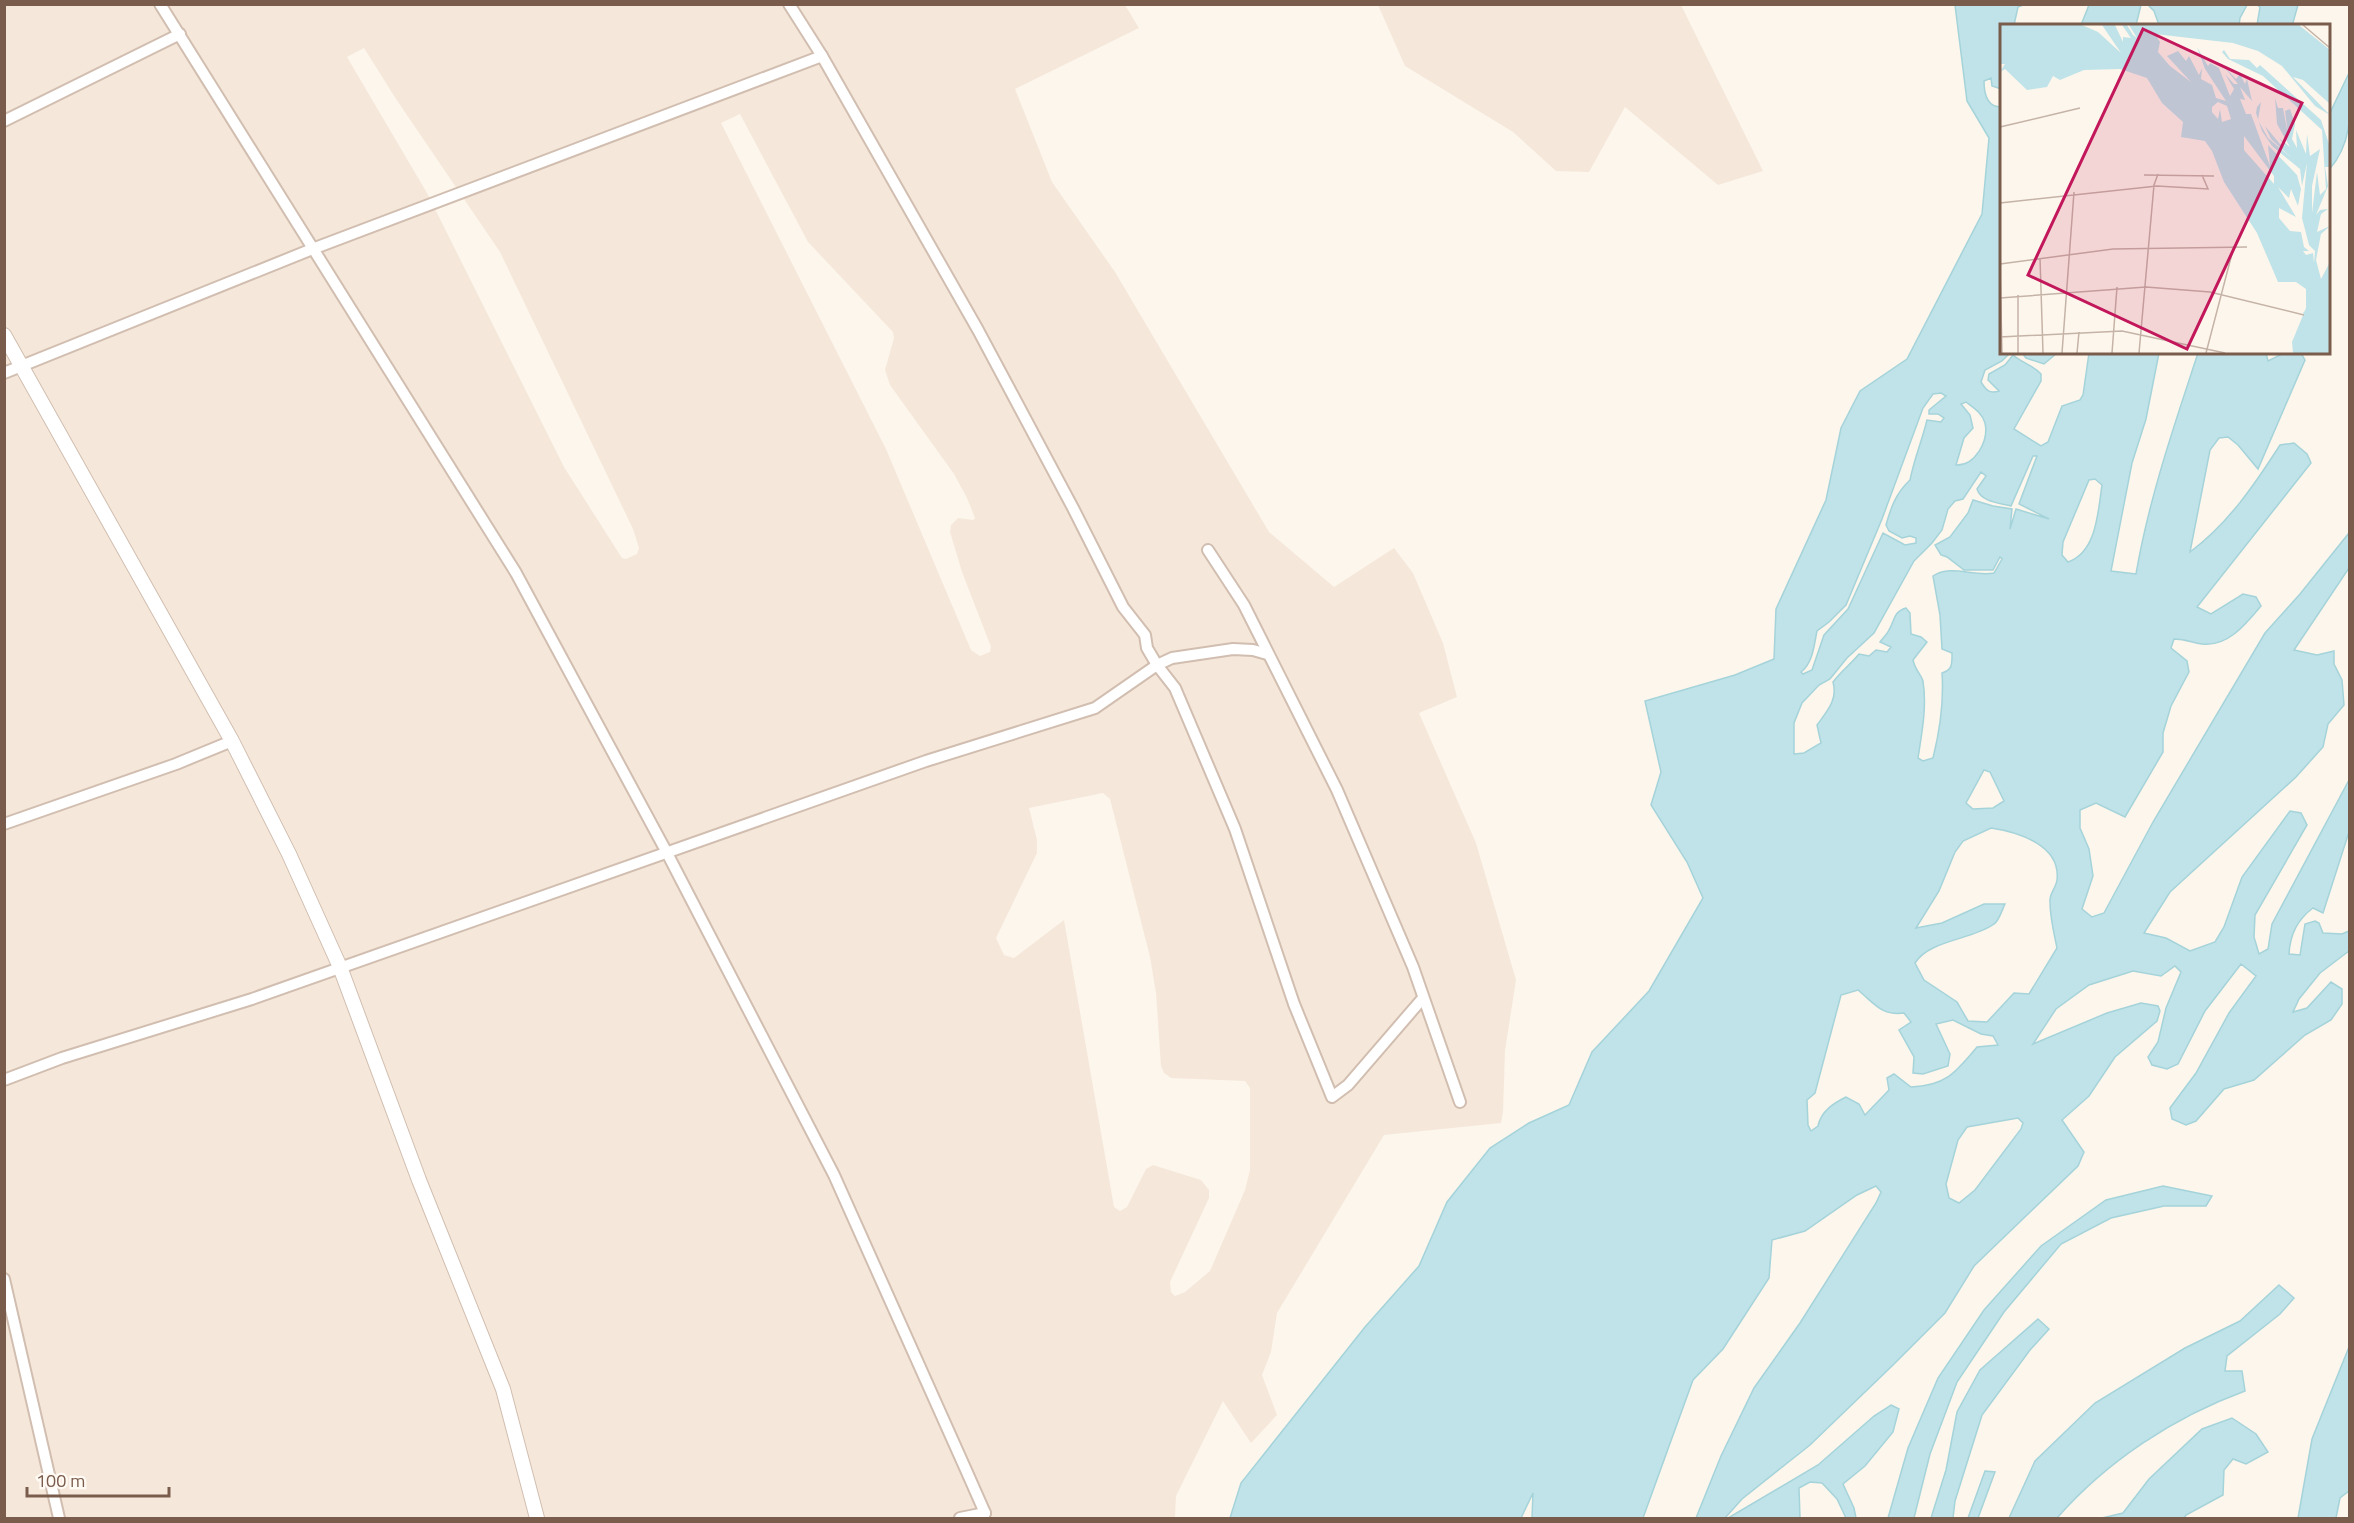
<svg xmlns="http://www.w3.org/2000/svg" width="2354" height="1523" font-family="'Titillium Web',sans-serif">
  <rect width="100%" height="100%" fill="#fdf6ec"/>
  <g fill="#f5e8da" fill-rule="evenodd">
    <path d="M5 5H1125L1139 28 1015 89 1052 182 1115 272 1269 532 1334 587 1394 548 1413 573 1443 643 1457 697 1419 713 1476 843 1516 980 1505 1051 1503 1112 1501 1123 1384 1135 1277 1313 1271 1352 1262 1375 1277 1415 1251 1443 1223 1401 1176 1496 1175 1518H5ZM364 48 396 99 500 252 633 529 639 548 637 554 626 559 622 558 564 467 427 193 347 57ZM740 114 808 242 893 332 894 338 885 370 890 385 954 474 967 498 975 518 973 520 958 518 951 525 950 532 962 572 991 647 990 652 980 656 971 650 886 449 721 123ZM1103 793 1110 799 1150 957 1156 993 1161 1066 1164 1073 1171 1078 1245 1081 1250 1088V1170L1245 1190 1210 1271 1185 1292 1175 1296 1171 1292 1170 1282 1209 1198V1190L1201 1180 1153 1165 1146 1169 1127 1207 1120 1211 1114 1207 1064 920 1014 958 1004 955 996 938 1037 853V840L1029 808Z"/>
    <path d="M1378 5H1681L1763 171 1718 185 1625 107 1589 172 1556 171 1513 132 1405 66Z"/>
  </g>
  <g fill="#bfe3e8" stroke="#a5d3da" stroke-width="1.5" fill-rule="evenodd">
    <path d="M1955 5H2023L2018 7 2014 25 2002 26 2001 89 1992 86 1991 78 1984 81C1984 93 1987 107 2001 107L2002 352 2010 353 2002 361 1985 370 1981 382C1986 390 1989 394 1999 391L1988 380 1989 374 2005 365 2013 355C2022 363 2033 365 2041 374V381L2014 429 2041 446 2048 442 2062 406 2080 400 2083 395 2089 353H2159L2146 419 2132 463 2111 571 2136 574C2149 498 2174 426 2198 353H2266L2268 361 2284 353H2301L2305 360 2258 469 2238 445 2228 437 2219 438 2210 450 2190 552C2228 524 2255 484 2280 445L2294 443 2307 454 2311 463 2197 607 2211 614 2243 594 2256 597 2261 606C2246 624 2228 647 2202 644 2192 643 2187 639 2174 639L2171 648 2187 661 2189 672 2171 706 2163 733V752L2125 817 2096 803 2080 810V828L2089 849 2093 876 2082 909 2092 917 2104 913 2153 822 2265 633 2300 594 2349 533V568L2294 650 2317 655 2334 651V664L2342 680 2344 705 2328 724 2323 747 2296 777 2170 892 2144 933 2166 938 2190 951 2215 942 2224 927 2242 877 2290 811 2301 813 2307 825 2255 915 2254 937 2259 954 2268 949 2272 924 2349 780V832L2323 913 2313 908C2298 919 2290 934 2289 954L2300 955 2305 924 2315 921 2319 923 2323 933 2342 934 2349 931V951L2320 973 2299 999 2293 1012 2307 1008 2331 982 2342 989V1004L2331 1020 2305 1035 2254 1080 2224 1089 2196 1121 2186 1125 2172 1119 2170 1108 2196 1073 2229 1013 2256 976 2241 964 2205 1011 2178 1064 2167 1069 2152 1065 2148 1057 2158 1042 2166 1008 2181 972 2175 966 2161 976 2133 971 2089 985 2056 1009 2033 1044 2107 1013 2141 1003 2158 1006 2160 1011 2157 1021 2115 1057 2089 1096 2062 1120 2084 1152 2078 1166 1974 1266 1945 1313 1892 1366 1810 1445 1742 1499 1725 1518H1696L1721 1456 1754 1388 1800 1323 1876 1203 1881 1192 1876 1186 1857 1195 1805 1231 1772 1240 1769 1278 1723 1349 1693 1380 1643 1518H1532L1533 1493 1521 1518H1230L1241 1483 1365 1327 1419 1266 1447 1202 1490 1148 1529 1123 1569 1105 1592 1052 1649 991 1703 898 1687 862 1651 805 1661 772 1645 701 1735 675 1774 659 1776 609 1826 500 1841 428 1860 391 1907 359 1982 214 1989 138 1967 101ZM1941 393 1946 396 1929 410V414H1938L1944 418 1941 422 1927 420C1922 441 1914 459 1910 480 1896 493 1891 507 1886 525L1889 531 1902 538 1910 536 1916 538V543L1905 545 1883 533 1848 609 1824 635 1812 670 1803 674 1801 672C1813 663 1814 645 1817 631L1829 622 1846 605 1882 519 1923 408 1933 394ZM1966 402C1974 408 1982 413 1985 423 1989 441 1975 466 1956 465L1964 438 1973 428 1970 415 1961 404ZM2033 456H2037L2019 504 2049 519 2016 509 2010 529 2012 509 1993 506 1973 500 1968 513 1950 537 1935 545 1941 555 1947 557 1964 570H1993L2000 557 2002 559 1994 573C1973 577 1951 564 1933 576L1940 615 1942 649 1952 653C1952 663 1953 670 1942 673 1944 702 1940 730 1933 758L1923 761 1918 758C1922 732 1927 707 1923 681 1921 674 1915 670 1913 660L1927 642 1921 637 1911 634 1910 613 1906 608C1893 612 1895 620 1889 630 1887 634 1883 638 1880 642L1891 647 1887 652 1876 650 1869 656 1859 654C1851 664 1841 671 1833 682 1838 700 1827 711 1817 725L1821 743 1804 753 1794 754V723L1802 703 1819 685 1830 679 1847 658 1874 633 1914 561 1932 543 1942 530 1948 509 1955 501 1963 499 1981 472 1986 476 1977 489C1981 502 1999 503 2011 506ZM2095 479 2102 485C2098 511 2097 552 2068 562L2062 555 2063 542 2089 480ZM1984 770 1990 772 2004 801 1993 808 1973 809 1966 803ZM1991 828C2018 832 2061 845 2057 880 2056 888 2049 894 2050 902 2050 918 2054 933 2057 948L2029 994 2014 993 1987 1022 1968 1021 1957 1002 1924 980 1915 963C1929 940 1972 940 1994 924 1999 921 2002 910 2005 904H1984L1942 923 1916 928 1939 891 1955 852 1963 841ZM1858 990C1874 1003 1881 1016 1904 1013L1911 1022 1899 1030 1914 1057 1913 1073 1923 1074 1948 1066 1950 1054 1936 1024 1953 1020 1981 1034 1993 1036 1998 1045 1977 1047C1956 1072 1946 1086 1911 1087L1894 1074 1887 1078 1889 1090 1865 1115 1859 1104 1846 1097C1834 1103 1821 1111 1818 1126L1811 1131 1808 1125 1807 1100 1815 1093 1841 995ZM2018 1118 2023 1123 2021 1129 1975 1190 1959 1203 1949 1198 1946 1184 1958 1140 1967 1127Z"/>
    <path d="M2089 5V4L2141 5 2136 25H2081Z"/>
    <path d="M2148 5H2247L2240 18 2239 26 2159 25 2154 11Z"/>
    <path d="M2257 5H2298L2292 26 2257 25 2260 7Z"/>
    <path d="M2349 73C2350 111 2354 141 2329 170V115Z"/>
    <path d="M2022 353H2057L2044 364 2026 358Z"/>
    <path d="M2163 1186 2212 1196 2206 1206H2164L2111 1218 2061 1244 2004 1312 1957 1382 1930 1454 1914 1518H1888L1908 1448 1938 1378 1984 1310 2041 1246 2106 1200Z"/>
    <path d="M2279 1285 2294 1298 2280 1314 2227 1356 2225 1371H2242L2245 1391C2174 1417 2107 1461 2057 1518H2009L2035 1461 2095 1403 2185 1348 2240 1321Z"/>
    <path d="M2038 1319 2049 1329 2030 1350 1982 1415 1955 1501 1953 1518H1931L1946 1470 1957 1412 1980 1370Z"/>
    <path d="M2349 1347V1491L2340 1498 2336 1518H2298L2312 1439Z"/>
    <path d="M1891 1405 1899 1409 1893 1432 1865 1466 1843 1484 1854 1508 1856 1518H1846L1837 1499 1822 1483 1810 1482 1799 1488 1800 1518H1728L1818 1465 1874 1416Z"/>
    <path d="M2232 1418 2256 1434 2268 1452 2246 1464 2233 1459 2224 1470 2223 1495 2186 1515 2184 1518H2102L2123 1513 2149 1479 2202 1429Z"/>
    <path d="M1985 1471 1995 1472 1978 1518H1968Z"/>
  </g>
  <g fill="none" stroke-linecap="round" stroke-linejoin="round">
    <defs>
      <g id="minor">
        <path d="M160 4 516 573 666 851 834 1175 966 1470 985 1513 983 1518"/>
        <path d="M789 4 822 56 978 330 1073 508 1123 607 1145 635 1147 648 1157 665 1175 688 1235 829 1294 1004 1332 1097 1348 1085 1423 998"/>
        <path d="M4 121 180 34"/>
        <path d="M4 373 315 248 822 56"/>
        <path d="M1208 550 1244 605 1337 790 1413 967 1460 1102"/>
        <path d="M4 824 176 764 232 741"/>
        <path d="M4 1080 62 1058 252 999 926 761 1095 708 1157 665 1172 658 1233 649 1253 650 1267 654"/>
        <path d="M4 1279 59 1518"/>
        <path d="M960 1518 985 1513"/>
      </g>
      <path id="tertiary" d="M4 335 232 741 289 854 340 967 419 1180 503 1389 537 1518"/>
    </defs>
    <use href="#minor" stroke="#d1beb0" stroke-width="14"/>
    <use href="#tertiary" stroke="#d1beb0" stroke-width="16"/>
    <use href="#minor" stroke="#fff" stroke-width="10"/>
    <use href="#tertiary" stroke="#fff" stroke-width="14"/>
  </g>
  <g transform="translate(2000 24)">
    <rect width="330" height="330" fill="#fdf6ec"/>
    <path d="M0 1H82L98 8 121 29 102 1H115L123 18V13L131 14 122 1H127L133 11 137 14 129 1H299L330 26V80L303 56 293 53 330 91 315 82 282 42 258 27 233 19 155 10 160 18 158 28 170 42 191 58 167 32 178 27 186 37 189 32 199 51 202 44 201 55 212 61 216 74 226 77 205 45 197 23 208 42 210 39 219 44 230 72 234 65 225 50 234 60H238L221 39 236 55 240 50 245 60 247 55 252 77 240 63 245 76 240 75 246 90H251L270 142 268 121 297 151 301 165 298 182 291 165 289 174 278 163 296 193 279 184V194L290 207 301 208 304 223 309 227H303L306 231 313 229 314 239 315 227 309 221 302 194 307 139 302 162 300 145 272 122 262 107 256 89 257 83 261 78 258 96 268 114 292 134 271 115 265 102 280 120 285 122 279 114 290 123 277 100 275 74 278 84H283L288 111 285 87 290 85 295 100 292 115 297 124 296 106 306 130 307 110 310 132 320 125 312 162V189L317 148 320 171 326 165 322 106 263 52 228 35 222 28 224 26 230 35 249 36 257 44 260 41 321 96 330 123V143H325L328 162 316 191 320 186 328 185 321 190 317 208 330 202 321 210 316 236 321 255 330 238V329H293L292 318 306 284V265L296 258H278L257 209 224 158 212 127 205 117 181 113 183 98 162 79 147 54 120 45 84 46 60 56 53 52 47 63 27 66 5 45 0 48 5 40H0ZM218 78 227 82 231 95 222 98 220 85 218 95 212 88V83ZM244 112 274 152V160L244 126Z" fill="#bfe3e8" fill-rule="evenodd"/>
    <path fill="none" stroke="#bfe3e8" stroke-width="3" d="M304 290 330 263"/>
    <path fill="none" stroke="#c5b3a7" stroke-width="1.5" d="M303 1 330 24M0 103 80 84M144 151 214 152M0 179 157 162 208 165 202 151M40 234 43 329M0 240 113 225 247 223M0 241 2 329M0 274 146 263 210 268 304 291M0 313 122 307 225 329M18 329V271M62 329 74 168M77 329 79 308M112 329 117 263M139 329 154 161 158 150M206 329 234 222"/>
    <path fill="#c2185b" fill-opacity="0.15" stroke="#c2185b" stroke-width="3" d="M143 5 302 79 187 325 28 251Z"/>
    <rect width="330" height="330" fill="none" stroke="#7a5c4d" stroke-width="3"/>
  </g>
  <rect width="2354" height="1523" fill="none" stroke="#7a5c4d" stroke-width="12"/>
  <path d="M27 1487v9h142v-9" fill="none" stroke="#7a5c4d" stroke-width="3"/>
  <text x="36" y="1487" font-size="18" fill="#7a5c4d" stroke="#fffaf3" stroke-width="4.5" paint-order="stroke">100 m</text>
</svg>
